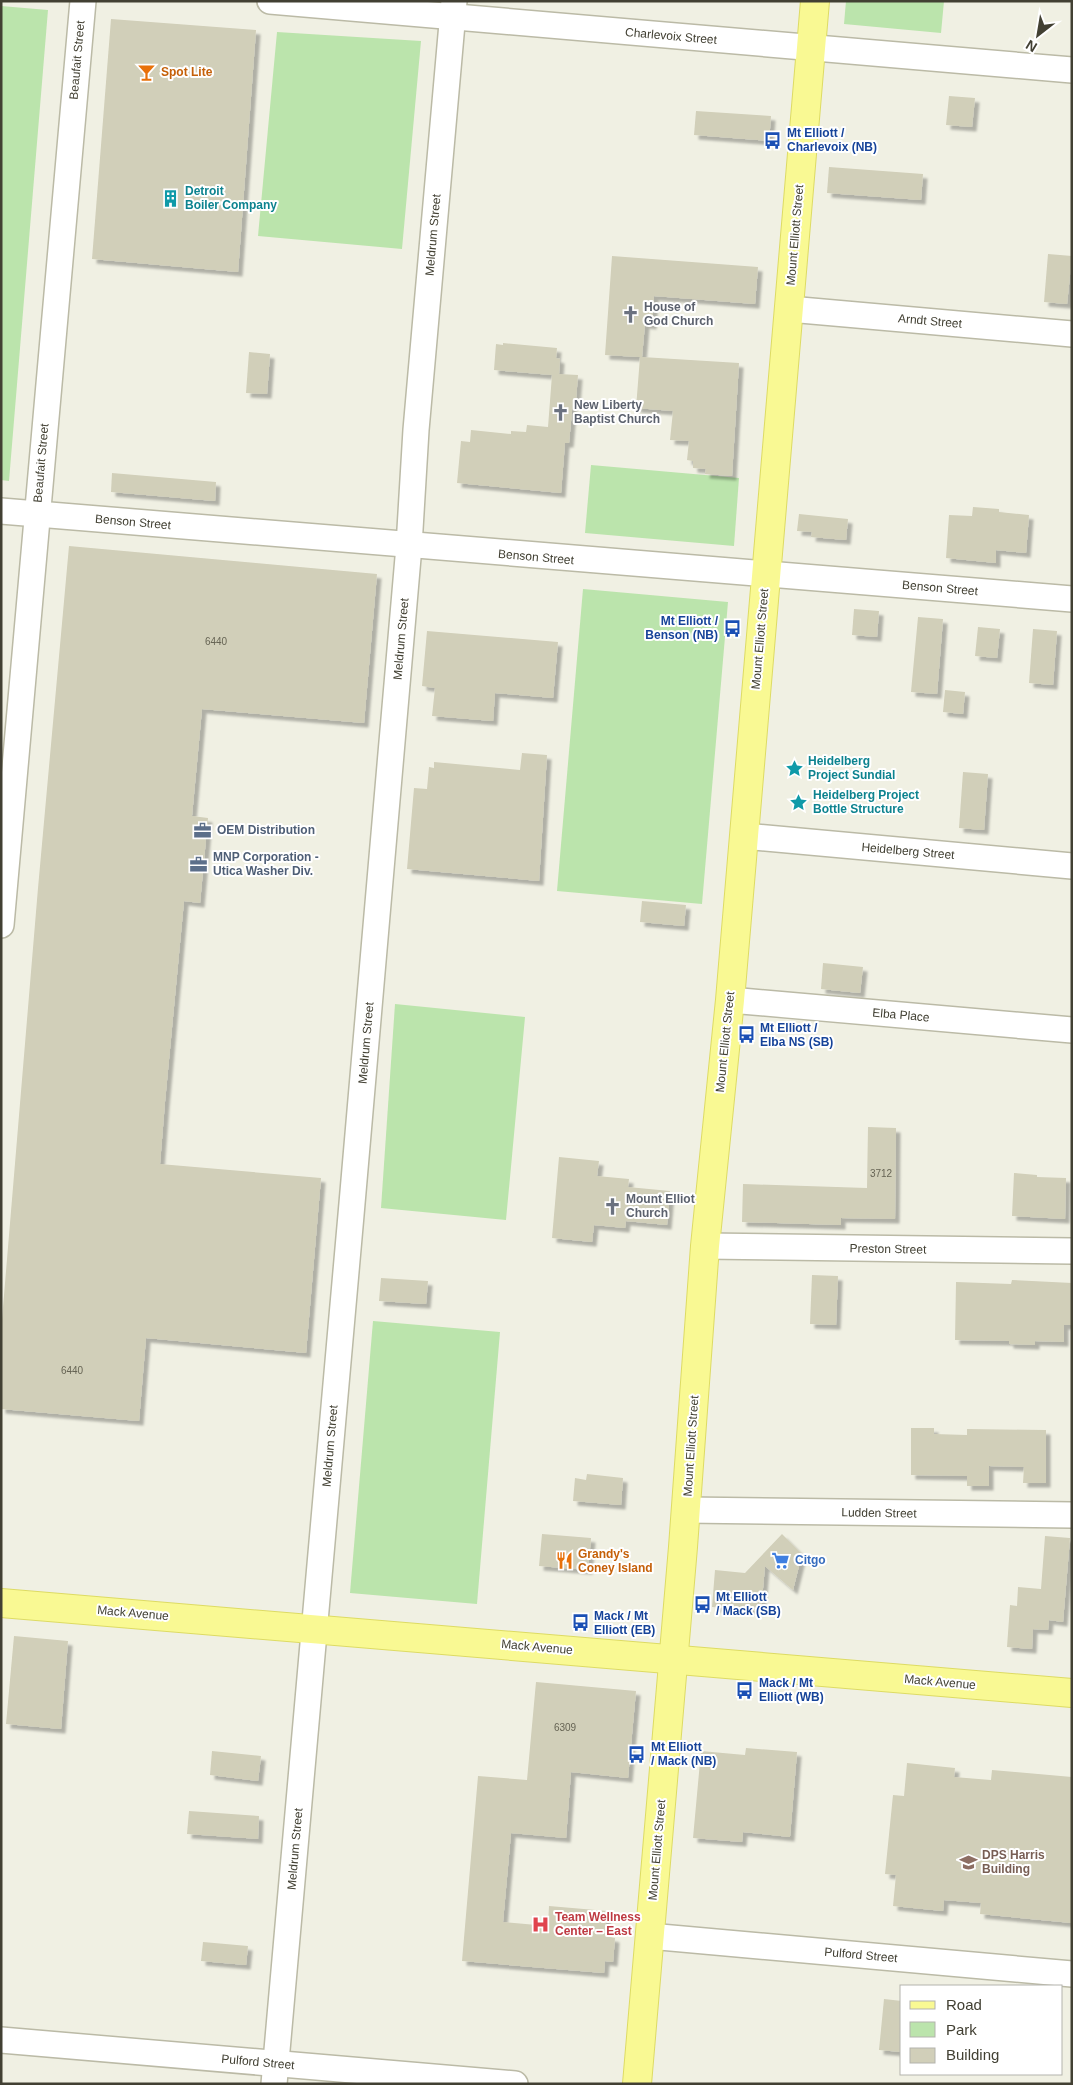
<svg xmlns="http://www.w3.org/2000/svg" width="1073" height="2085" font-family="Arial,sans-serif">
  <defs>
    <filter id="shadow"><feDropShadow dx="4.5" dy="4.5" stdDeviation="1" flood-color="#0004"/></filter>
  </defs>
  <rect width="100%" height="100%" fill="#f0f0e3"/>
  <g fill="#bbe4ac">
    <path d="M846 1H944L941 33 844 24Z"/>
    <path d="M1 6 48 10 9 481 1 480Z"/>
    <path d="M277 32 421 41 402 249 258 236Z"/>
    <path d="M591 465 739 478 734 546 585 533Z"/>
    <path d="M583 589 728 602 702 904 557 891Z"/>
    <path d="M395 1004 525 1017 506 1220 381 1208Z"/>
    <path d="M373 1321 500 1332 477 1604 350 1593Z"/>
  </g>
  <g fill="#d1cfb9" filter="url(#shadow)">
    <path d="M111 19 256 30 238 272 92 259Z"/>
    <path d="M949 96 975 98 972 127 946 125Z"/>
    <path d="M696 111 771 116 769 141 694 135Z"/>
    <path d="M829 167 923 174 921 200 827 193Z"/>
    <path d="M1048 254 1072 256 1067 304 1044 302Z"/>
    <path d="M612 256 758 267 755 304 654 296 652 325 645 324 642 357 739 363 732 476 705 474 706 469 693 468V461L687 460 689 441 670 440 673 411 636 408 640 357 605 355Z"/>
    <path d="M503 343 557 348 556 358 560 359 559 374 578 375 576 400H573L569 443H565L561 493 457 483 461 441 470 442 471 430 511 434V431L526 432 527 425 548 427 552 375 494 370 496 344 503 345Z"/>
    <path d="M249 352 270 354 267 394 246 393Z"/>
    <path d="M112 473 216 482 215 501 111 492Z"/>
    <path d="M973 507 999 509V512L1029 515 1026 553 996 550V563L946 558 949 515 972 516Z"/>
    <path d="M799 514 848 519 846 540 811 537 812 532 797 531Z"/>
    <path d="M69 546 377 574 364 723 202 709 192 816 208 818 200 903 184 901 165 1102 160 1164 321 1178 306 1353 146 1338 139 1421 1 1409V1331L38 888Z"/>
    <path d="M854 609 879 611 877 637 852 635Z"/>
    <path d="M918 617 943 619 937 694 911 692Z"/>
    <path d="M978 627 1000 629 997 658 975 656Z"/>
    <path d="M1033 629 1057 631 1053 685 1029 683Z"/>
    <path d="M427 631 558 642 553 698 495 693 493 721 432 716 435 688 422 686Z"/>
    <path d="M945 690 965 692 963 714 943 712Z"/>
    <path d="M522 753 547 755 539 881 407 869 414 788 427 789 429 767 434 768V762L520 770Z"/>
    <path d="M963 772 988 774 984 830 959 828Z"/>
    <path d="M642 901 686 905 684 926 640 922Z"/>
    <path d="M823 963 863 967 860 993 821 989Z"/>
    <path d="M868 1127 896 1128 895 1219 841 1218V1225L742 1222 743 1184 867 1188Z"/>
    <path d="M559 1157 599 1161 597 1176 629 1179 628 1187 670 1191 667 1225 626 1221 625 1228 594 1225 592 1242 552 1238Z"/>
    <path d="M1014 1173 1037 1175V1177L1066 1178 1065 1219 1012 1216Z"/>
    <path d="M812 1275 838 1276 836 1325 810 1324Z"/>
    <path d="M381 1278 428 1281 426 1304 379 1301Z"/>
    <path d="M1012 1280 1072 1283V1325H1064V1342L1035 1341V1345L1009 1344V1341L955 1340 956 1282 1011 1284Z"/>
    <path d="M911 1428H934V1434L967 1435V1429L1046 1430V1483H1023L1024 1467 989 1466V1486H967V1476L911 1475Z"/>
    <path d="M587 1474 623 1478 621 1505 573 1501 575 1478 586 1480Z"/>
    <path d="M542 1534 591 1538 588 1570 539 1566Z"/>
    <path d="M782 1534 802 1554 793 1590 765 1566 761 1611 712 1607 715 1570 745 1573Z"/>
    <path d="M1045 1536 1070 1538 1063 1622 1049 1620 1048 1630 1033 1629 1032 1649 1007 1647 1010 1605 1017 1606 1018 1587 1041 1589Z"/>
    <path d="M14 1636 68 1641 61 1729 6 1724Z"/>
    <path d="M536 1682 636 1691 628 1778 571 1772 566 1838 511 1833 503 1922 548 1926 549 1906 607 1911 605 1936 615 1938 613 1962 605 1961 604 1973 462 1961 478 1776 527 1780Z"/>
    <path d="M746 1748 797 1752 790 1837 743 1832 742 1842 693 1838 701 1751 745 1755Z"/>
    <path d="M212 1751 261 1756 258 1781 210 1775Z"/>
    <path d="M907 1763 955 1768 954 1777 991 1780 992 1770 1072 1777V1923L980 1914 981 1903 944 1900 943 1911 893 1906 896 1875 885 1874 893 1795 904 1796Z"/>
    <path d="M189 1811 259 1816 258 1839 187 1834Z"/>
    <path d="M203 1942 248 1946 246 1965 201 1961Z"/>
    <path d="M884 1999 902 2001V2052L879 2050Z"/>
  </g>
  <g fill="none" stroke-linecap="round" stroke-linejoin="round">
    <defs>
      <g id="minor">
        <path d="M270 1 1072 70"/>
        <path d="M789 309 1072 334"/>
        <path d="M1 511 1072 599"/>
        <path d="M744 836 1072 866"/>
        <path d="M1 925 83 1"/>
        <path d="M730 1000 1072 1030"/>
        <path d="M705 1246 1072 1251"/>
        <path d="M686 1510 1072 1515"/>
        <path d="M649 1936 1072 1974"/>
        <path d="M1 2040 515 2084"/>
        <path d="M274 2084 351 1215 409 546 416 430 454 1"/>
      </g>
      <g id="major">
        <path d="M1 1603 1072 1693"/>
        <path d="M637 2084 683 1547 705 1246 730 1000 815 1"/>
      </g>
    </defs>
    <use href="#minor" stroke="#bbbaa6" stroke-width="28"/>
    <use href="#major" stroke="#dddb64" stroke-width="30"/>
    <use href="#minor" stroke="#fff" stroke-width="25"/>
    <use href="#major" stroke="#f9f993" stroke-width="28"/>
  </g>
  <defs>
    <symbol id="bar-bare" viewBox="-9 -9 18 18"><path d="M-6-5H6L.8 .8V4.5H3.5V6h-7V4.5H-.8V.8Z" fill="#e8710a" stroke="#fff" stroke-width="2.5" paint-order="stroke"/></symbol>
    <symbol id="bus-bare" viewBox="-9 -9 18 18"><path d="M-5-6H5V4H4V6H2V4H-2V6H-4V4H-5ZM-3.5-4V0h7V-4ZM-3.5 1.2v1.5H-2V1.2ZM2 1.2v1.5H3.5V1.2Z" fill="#1a4fb4" stroke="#fff" stroke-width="2.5" paint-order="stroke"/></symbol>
    <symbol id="building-bare" viewBox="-9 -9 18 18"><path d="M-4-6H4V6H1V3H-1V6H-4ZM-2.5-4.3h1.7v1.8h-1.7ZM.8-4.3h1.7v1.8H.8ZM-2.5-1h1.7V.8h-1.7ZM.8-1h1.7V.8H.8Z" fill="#0f9aa8" stroke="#fff" stroke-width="2.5" paint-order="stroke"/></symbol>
    <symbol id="church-bare" viewBox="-9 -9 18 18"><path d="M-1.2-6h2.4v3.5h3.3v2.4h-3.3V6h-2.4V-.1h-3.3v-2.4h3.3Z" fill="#6b7280" stroke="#fff" stroke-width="2.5" paint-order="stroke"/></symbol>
    <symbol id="sight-bare" viewBox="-9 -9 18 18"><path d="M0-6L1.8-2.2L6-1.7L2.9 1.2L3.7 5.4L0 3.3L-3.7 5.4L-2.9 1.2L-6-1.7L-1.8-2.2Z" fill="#0f9aa8" stroke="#fff" stroke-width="2.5" paint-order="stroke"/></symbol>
    <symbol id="office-bare" viewBox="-9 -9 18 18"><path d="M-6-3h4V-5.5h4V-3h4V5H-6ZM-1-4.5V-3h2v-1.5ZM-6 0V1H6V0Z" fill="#5c6f8a" stroke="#fff" stroke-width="2.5" paint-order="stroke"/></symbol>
    <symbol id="supermarket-bare" viewBox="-9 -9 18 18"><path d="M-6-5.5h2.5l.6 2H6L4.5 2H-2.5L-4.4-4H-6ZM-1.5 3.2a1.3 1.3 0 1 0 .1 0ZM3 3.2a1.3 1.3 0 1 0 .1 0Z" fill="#3f7fe0" stroke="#fff" stroke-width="2.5" paint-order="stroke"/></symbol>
    <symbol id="restaurant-bare" viewBox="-9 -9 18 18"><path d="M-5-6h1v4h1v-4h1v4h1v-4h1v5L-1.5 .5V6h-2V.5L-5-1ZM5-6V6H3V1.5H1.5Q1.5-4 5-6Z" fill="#e8710a" stroke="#fff" stroke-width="2.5" paint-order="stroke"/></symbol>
    <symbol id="school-bare" viewBox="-9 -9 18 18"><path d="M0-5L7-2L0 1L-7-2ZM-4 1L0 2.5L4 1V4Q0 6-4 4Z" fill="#8d6e63" stroke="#fff" stroke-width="2.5" paint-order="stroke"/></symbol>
    <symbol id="hospital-bare" viewBox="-9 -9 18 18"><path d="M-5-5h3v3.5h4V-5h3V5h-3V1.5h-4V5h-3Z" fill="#e0444e" stroke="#fff" stroke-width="2.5" paint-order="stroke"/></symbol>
  </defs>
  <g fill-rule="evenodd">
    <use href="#bar-bare" x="134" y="60" width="25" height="25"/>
    <use href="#bus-bare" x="760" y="128" width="25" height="25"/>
    <use href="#building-bare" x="158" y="186" width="25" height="25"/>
    <use href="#church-bare" x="618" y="302" width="25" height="25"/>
    <use href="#church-bare" x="548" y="400" width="25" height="25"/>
    <use href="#bus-bare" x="720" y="616" width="25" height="25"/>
    <use href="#sight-bare" x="782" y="756" width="25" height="25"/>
    <use href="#sight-bare" x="786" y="790" width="25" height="25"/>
    <use href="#office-bare" x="190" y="818" width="25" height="25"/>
    <use href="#office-bare" x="186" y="852" width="25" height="25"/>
    <use href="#bus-bare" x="734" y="1022" width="25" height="25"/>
    <use href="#church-bare" x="600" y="1194" width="25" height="25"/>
    <use href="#supermarket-bare" x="768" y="1548" width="25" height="25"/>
    <use href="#restaurant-bare" x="552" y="1548" width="25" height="25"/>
    <use href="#bus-bare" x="690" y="1592" width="25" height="25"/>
    <use href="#bus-bare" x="568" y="1610" width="25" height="25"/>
    <use href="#bus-bare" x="732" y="1678" width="25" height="25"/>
    <use href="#bus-bare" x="624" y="1742" width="25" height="25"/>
    <use href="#school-bare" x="956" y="1850" width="25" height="25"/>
    <use href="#hospital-bare" x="528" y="1912" width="25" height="25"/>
  </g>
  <g text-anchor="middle" stroke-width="4" stroke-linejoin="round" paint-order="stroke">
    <g font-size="10" fill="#666454">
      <text x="216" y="645">6440</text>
      <text x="881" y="1177">3712</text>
      <text x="72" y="1374">6440</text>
      <text x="565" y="1731">6309</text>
    </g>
    <g font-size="12" fill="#424033" stroke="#fff">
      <text transform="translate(671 36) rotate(5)" y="4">Charlevoix Street</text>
      <text transform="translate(77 60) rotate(-85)" y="4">Beaufait Street</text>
      <text transform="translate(433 235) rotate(-85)" y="4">Meldrum Street</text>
      <text transform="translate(795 235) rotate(-85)" y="4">Mount Elliott Street</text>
      <text transform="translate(930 321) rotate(5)" y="4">Arndt Street</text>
      <text transform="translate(41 463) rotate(-85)" y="4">Beaufait Street</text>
      <text transform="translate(133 522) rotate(5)" y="4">Benson Street</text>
      <text transform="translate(536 557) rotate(5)" y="4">Benson Street</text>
      <text transform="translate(940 588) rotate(5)" y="4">Benson Street</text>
      <text transform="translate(401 639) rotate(-85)" y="4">Meldrum Street</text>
      <text transform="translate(760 639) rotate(-85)" y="4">Mount Elliott Street</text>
      <text transform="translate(908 851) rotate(5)" y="4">Heidelberg Street</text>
      <text transform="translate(901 1015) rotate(5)" y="4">Elba Place</text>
      <text transform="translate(725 1042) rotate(-84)" y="4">Mount Elliott Street</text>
      <text transform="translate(366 1043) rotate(-85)" y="4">Meldrum Street</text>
      <text transform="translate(888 1249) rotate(1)" y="4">Preston Street</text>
      <text transform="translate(330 1446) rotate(-85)" y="4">Meldrum Street</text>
      <text transform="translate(691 1446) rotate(-86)" y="4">Mount Elliott Street</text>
      <text transform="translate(879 1513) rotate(1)" y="4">Ludden Street</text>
      <text transform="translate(133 1613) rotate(5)" y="4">Mack Avenue</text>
      <text transform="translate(537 1647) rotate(5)" y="4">Mack Avenue</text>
      <text transform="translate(940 1682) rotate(5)" y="4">Mack Avenue</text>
      <text transform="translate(295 1849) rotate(-85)" y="4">Meldrum Street</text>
      <text transform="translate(657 1850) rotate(-85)" y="4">Mount Elliott Street</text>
      <text transform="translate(861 1955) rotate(5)" y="4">Pulford Street</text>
      <text transform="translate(258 2062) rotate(5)" y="4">Pulford Street</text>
    </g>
    <g font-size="12" font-weight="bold" fill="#c56008" stroke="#fff" text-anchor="start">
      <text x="161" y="76">Spot Lite</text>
      <text x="578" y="1558">Grandy's<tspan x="578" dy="14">Coney Island</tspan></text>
    </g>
    <g font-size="12" font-weight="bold" fill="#164399" stroke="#fff" text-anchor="start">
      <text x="787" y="137">Mt Elliott /<tspan x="787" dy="14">Charlevoix (NB)</tspan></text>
      <text x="718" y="625" text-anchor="end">Mt Elliott /<tspan x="718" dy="14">Benson (NB)</tspan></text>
      <text x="760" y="1032">Mt Elliott /<tspan x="760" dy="14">Elba NS (SB)</tspan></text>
      <text x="716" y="1601">Mt Elliott<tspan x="716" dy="14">/ Mack (SB)</tspan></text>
      <text x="594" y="1620">Mack / Mt<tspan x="594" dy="14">Elliott (EB)</tspan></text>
      <text x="759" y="1687">Mack / Mt<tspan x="759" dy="14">Elliott (WB)</tspan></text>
      <text x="651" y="1751">Mt Elliott<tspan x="651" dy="14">/ Mack (NB)</tspan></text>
    </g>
    <g font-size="12" font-weight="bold" fill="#0d838f" stroke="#fff" text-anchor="start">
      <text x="185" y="195">Detroit<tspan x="185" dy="14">Boiler Company</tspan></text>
      <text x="808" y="765">Heidelberg<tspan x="808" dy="14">Project Sundial</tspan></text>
      <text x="813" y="799">Heidelberg Project<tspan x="813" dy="14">Bottle Structure</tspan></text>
    </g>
    <g font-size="12" font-weight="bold" fill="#5b616d" stroke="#fff" text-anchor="start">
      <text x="644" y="311">House of<tspan x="644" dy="14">God Church</tspan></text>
      <text x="574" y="409">New Liberty<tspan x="574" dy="14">Baptist Church</tspan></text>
      <text x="626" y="1203">Mount Elliot<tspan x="626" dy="14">Church</tspan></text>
    </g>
    <g font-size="12" font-weight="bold" fill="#4e5e75" stroke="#fff" text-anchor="start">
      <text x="217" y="834">OEM Distribution</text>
      <text x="213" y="861">MNP Corporation -<tspan x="213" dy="14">Utica Washer Div.</tspan></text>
    </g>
    <g font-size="12" font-weight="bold" fill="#366cbe" stroke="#fff" text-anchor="start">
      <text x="795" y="1564">Citgo</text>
    </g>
    <g font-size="12" font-weight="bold" fill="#785e54" stroke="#fff" text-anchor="start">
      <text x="982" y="1859">DPS Harris<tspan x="982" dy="14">Building</tspan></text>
    </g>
    <g font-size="12" font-weight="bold" fill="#be3a42" stroke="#fff" text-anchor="start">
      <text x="555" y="1921">Team Wellness<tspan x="555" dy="14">Center – East</tspan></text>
    </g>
  </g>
  <rect width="1073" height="2085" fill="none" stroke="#424033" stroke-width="5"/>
  <rect x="900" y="1985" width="162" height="90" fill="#ffffff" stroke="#b3b3ad"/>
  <rect x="910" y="2001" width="25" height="8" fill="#f9f993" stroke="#b3b3ad"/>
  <text x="946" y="2010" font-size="15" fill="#424033">Road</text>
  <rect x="910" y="2022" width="25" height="15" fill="#bbe4ac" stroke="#b3b3ad"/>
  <text x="946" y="2035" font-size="15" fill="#424033">Park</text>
  <rect x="910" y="2048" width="25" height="15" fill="#d1cfb9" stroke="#b3b3ad"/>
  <text x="946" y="2060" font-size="15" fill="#424033">Building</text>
  <g transform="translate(1038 35) rotate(211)" stroke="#ffffff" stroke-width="4" paint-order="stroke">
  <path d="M0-4L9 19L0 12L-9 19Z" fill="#424033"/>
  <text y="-8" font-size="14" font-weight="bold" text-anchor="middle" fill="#424033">N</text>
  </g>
</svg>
